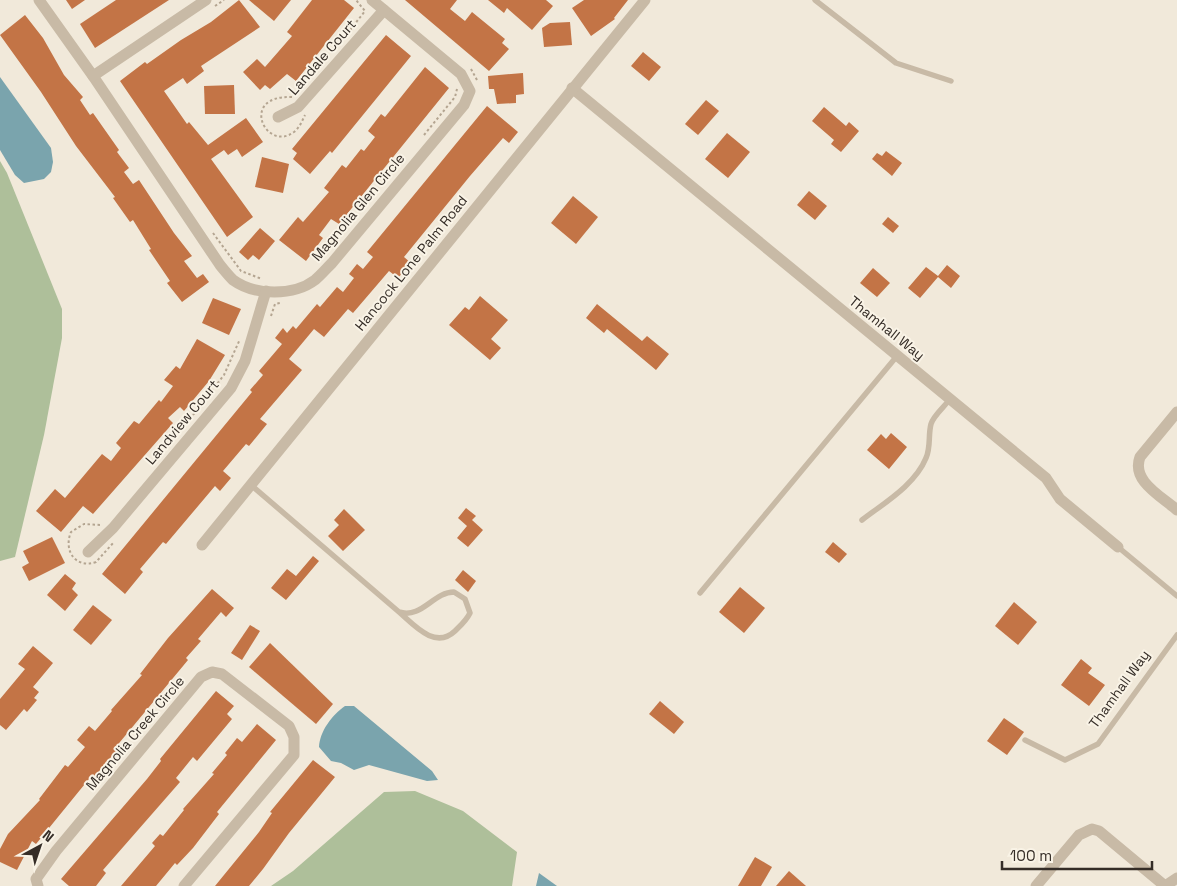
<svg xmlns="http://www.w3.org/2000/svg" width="1177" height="886" font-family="'Space Grotesk',sans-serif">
  <rect width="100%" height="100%" fill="#f1e9da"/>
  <g fill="#aebf9a">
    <path d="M0 161 7 173 62 309V338L44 435 15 557 0 561Z"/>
    <path d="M415 791 463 811 517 852 512 886H271L293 871 384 792Z"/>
  </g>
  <g fill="#7aa4ad">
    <path d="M0 77 51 148 53 162 51 172 44 179 24 183 15 175 0 150Z"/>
    <path d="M345 706H354L432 771 438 780 427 781 369 765 354 770 341 763 331 761 319 747C320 731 332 715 345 706Z"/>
    <path d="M539 873 557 886H536Z"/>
  </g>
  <g fill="#c37446">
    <path d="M66 0H85L72 9Z"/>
    <path d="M116 0H169L95 48 80 24Z"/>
    <path d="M239 0 260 27 201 66 204 71 187 84 183 78 164 91 187 124 189 122 208 145 246 118 263 142 242 157 237 149 228 155 224 150 211 159 253 217 227 237 120 81 145 62 147 64 181 40 211 22Z"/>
    <path d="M249 0H291L274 21Z"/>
    <path d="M312 0H344L354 8 296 81 287 74 270 89 265 85 260 90 243 72 257 59 265 67 292 36 287 32Z"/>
    <path d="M405 0H457L450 9 465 21 472 12 505 39 502 43 509 49 489 71Z"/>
    <path d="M488 0H546L553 6 532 30 507 8 504 13Z"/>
    <path d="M584 0H628L614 18 615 19 591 36 572 8Z"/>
    <path d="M25 15 43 38 64 75 83 97 80 100 90 115 93 113 119 150 117 152 129 168 124 172 133 184 139 180 174 233 192 256 184 261 197 278 203 274 209 282 182 302 167 283 170 281 149 250 151 249 133 220 130 222 113 198 115 197 76 146 41 92 0 35Z"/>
    <path d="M570 22 572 45 544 47 542 28 550 23Z"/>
    <path d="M386 35 411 56 332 153 330 151 310 174 293 159 297 153 292 149Z"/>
    <path d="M643 52 661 67 649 81 631 66Z"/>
    <path d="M425 67 449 88 339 224 331 219 319 235 323 238 306 261 279 240 298 217 303 222 329 192 324 188 342 165 346 168 361 149 364 151 375 137 368 131 381 114 385 117Z"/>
    <path d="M523 73 524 94 516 95V103L497 104 494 89H489L488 76Z"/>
    <path d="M234 85 235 114H205L204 86Z"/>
    <path d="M706 100 719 111 698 135 685 124Z"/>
    <path d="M487 106 518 132 509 143 503 138 470 176 404 257 411 263 398 278 389 271 353 313 348 309 324 337 314 329 289 359 302 370 260 419 267 424 249 446 246 444 223 471 231 478 220 491 215 486 166 544 163 542 140 569 143 572 125 594 102 574 252 392 250 390 263 375 259 371 282 344 275 338 283 328 287 333 293 326 296 329 317 304 320 307 337 287 343 292 354 278 349 274 357 264 363 269 373 257 367 252Z"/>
    <path d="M824 107 846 126 849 122 859 131 841 152 831 144 834 140 812 121Z"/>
    <path d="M727 133 750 152 728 178 705 159Z"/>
    <path d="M886 151 902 163 892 176 872 159 877 153 882 156Z"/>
    <path d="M262 157 289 164 283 193 255 187Z"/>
    <path d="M809 191 827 206 815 220 797 205Z"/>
    <path d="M573 196 598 217 576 244 551 223Z"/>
    <path d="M888 217 899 226 893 233 882 224Z"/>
    <path d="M260 228 275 241 259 260 253 255 248 260 239 252Z"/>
    <path d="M947 265 960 276 951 288 938 277 920 298 908 288 926 267 938 276Z"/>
    <path d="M873 268 890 283 877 297 860 283Z"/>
    <path d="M480 296 508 320 491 339 501 348 490 360 449 325 465 307 469 310Z"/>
    <path d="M213 298 241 309 229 335 202 323Z"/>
    <path d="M597 304 642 341 647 336 669 354 656 370 607 329 604 333 586 318Z"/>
    <path d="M197 339 225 355 209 381 184 411 180 407 168 418 173 423 93 514 83 506 61 532 36 511 55 489 65 498 102 454 111 461 121 448 116 443 134 421 139 424 159 400 161 402 173 386 164 380 176 366 180 369Z"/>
    <path d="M891 433 907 447 889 469 867 450 881 434 886 439Z"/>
    <path d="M466 508 476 516 472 520 483 530 468 547 457 538 467 526 458 518Z"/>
    <path d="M344 509 365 530 343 551 328 536 339 525 334 520Z"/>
    <path d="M52 537 65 563 29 581 22 567 29 563 23 551Z"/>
    <path d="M833 542 847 554 839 563 825 552Z"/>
    <path d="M313 556 319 561 286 600 271 588 287 569 296 576Z"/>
    <path d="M463 570 476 581 468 592 455 580Z"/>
    <path d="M65 574 76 583 72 589 78 595 65 611 47 595Z"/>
    <path d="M740 587 765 608 744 633 719 612Z"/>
    <path d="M212 589 234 608 226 617 221 612 198 639 201 641 186 658 188 660 115 748 117 750 95 776 93 774 36 844 32 841 17 870 0 862V849L8 834 40 800 39 799 65 765 68 767 85 747 77 740 89 726 95 731 112 711 111 710 142 675 140 674 168 638Z"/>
    <path d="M1014 602 1037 622 1018 645 995 626Z"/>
    <path d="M93 605 112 620 91 645 73 630Z"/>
    <path d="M250 625 260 631 242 660 231 653Z"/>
    <path d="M270 643 333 704 316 724 249 667Z"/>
    <path d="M33 646 53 663 33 687 39 692 34 698 37 700 27 712 24 709 6 730 0 725V699L25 669 18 664Z"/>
    <path d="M1081 659 1092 668 1088 673 1105 685 1089 706 1061 685Z"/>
    <path d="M216 691 234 706 227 714 232 719 197 761 193 757 176 778 180 782 103 870 106 873 96 886H69L61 879 147 779 161 761 160 759Z"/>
    <path d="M660 701 684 722 674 734 649 714Z"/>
    <path d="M1004 718 1024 732 1007 755 987 741Z"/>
    <path d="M257 724 276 740 217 812 219 814 193 848 177 865 175 863 156 886H121L155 846 152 843 160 834 163 836 184 810 183 809 214 774 212 773 227 755 225 753 237 738 242 742Z"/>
    <path d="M313 760 335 777 289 833 263 869 249 886H215L259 832 272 813 270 812Z"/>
    <path d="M755 857 772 867 761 886H738Z"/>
    <path d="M789 871 806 886H776Z"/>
  </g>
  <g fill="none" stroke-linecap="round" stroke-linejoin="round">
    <g stroke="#b4a591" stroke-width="2" stroke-dasharray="2.5 2.5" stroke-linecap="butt">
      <path d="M215 6 224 0"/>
      <path d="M347 34 365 11 356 0"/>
      <path d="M471 69 477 80"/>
      <path d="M292 97C238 95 266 153 294 132 300 127 302 121 305 115"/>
      <path d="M424 135 455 97 457 89"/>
      <path d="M213 233 241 271 262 279"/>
      <path d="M271 316 275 304 280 303"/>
      <path d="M193 415 224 375 240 339"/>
      <path d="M100 525 84 524 71 532C63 551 76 569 96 562L114 542"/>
    </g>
    <g stroke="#c8baa6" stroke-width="5.5">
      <path d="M815 0 896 63 951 81"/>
      <path d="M251 485 399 612C422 619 433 592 454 592L465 599 470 613C466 621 461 625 455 631 435 650 414 625 399 612"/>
      <path d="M862 520C884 503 915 485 926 458 931 447 928 435 931 424 933 416 945 406 950 399"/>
      <path d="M1118 547 1177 596"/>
      <path d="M700 593 897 356"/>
      <path d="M1025 740 1065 760 1098 744 1177 635"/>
    </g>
    <g stroke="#c8baa6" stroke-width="11">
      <path d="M39 0 93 76 220 265C224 270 229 276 233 280 255 296 294 296 315 280 321 275 326 269 332 263L464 105 470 91 461 74 372 0"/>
      <path d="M93 76 206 0"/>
      <path d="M572 88 1046 478 1060 499 1118 547"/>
      <path d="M278 117 298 107 384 10"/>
      <path d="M1177 412 1140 457C1131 481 1161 496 1177 510"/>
      <path d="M202 545 645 0"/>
      <path d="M88 552 113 528 231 388 245 361 266 291"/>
      <path d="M38 886 36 879 56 851 201 677 212 672 222 674 289 726 294 737V755L184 886"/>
      <path d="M1036 886 1079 835 1092 829 1099 831 1165 886"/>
      <path d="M1165 886 1177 878"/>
    </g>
  </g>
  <g text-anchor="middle" stroke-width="4" stroke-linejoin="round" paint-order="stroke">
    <g font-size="14" fill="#352d27" stroke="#f9f3e6">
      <text transform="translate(322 57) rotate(-49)" y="5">Landale Court</text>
      <text transform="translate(358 207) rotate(-50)" y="5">Magnolia Glen Circle</text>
      <text transform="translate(411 263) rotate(-51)" y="5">Hancock Lone Palm Road</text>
      <text transform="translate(887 328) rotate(39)" y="5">Thamhall Way</text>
      <text transform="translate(182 422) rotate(-50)" y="5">Landview Court</text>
      <text transform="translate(1119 689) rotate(-54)" y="5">Thamhall Way</text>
      <text transform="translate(135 733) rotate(-50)" y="5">Magnolia Creek Circle</text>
    </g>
  </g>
  <g transform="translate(40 846) rotate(40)" stroke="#f9f3e6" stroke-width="4" paint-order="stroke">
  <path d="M0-4L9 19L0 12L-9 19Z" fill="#352d27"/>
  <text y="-8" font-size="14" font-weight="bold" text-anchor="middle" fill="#352d27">N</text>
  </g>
  <path d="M1002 861v8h150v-8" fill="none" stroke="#352d27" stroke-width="2.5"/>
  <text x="1010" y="861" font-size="15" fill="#352d27" stroke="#f9f3e6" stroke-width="4" paint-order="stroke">100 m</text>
</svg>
